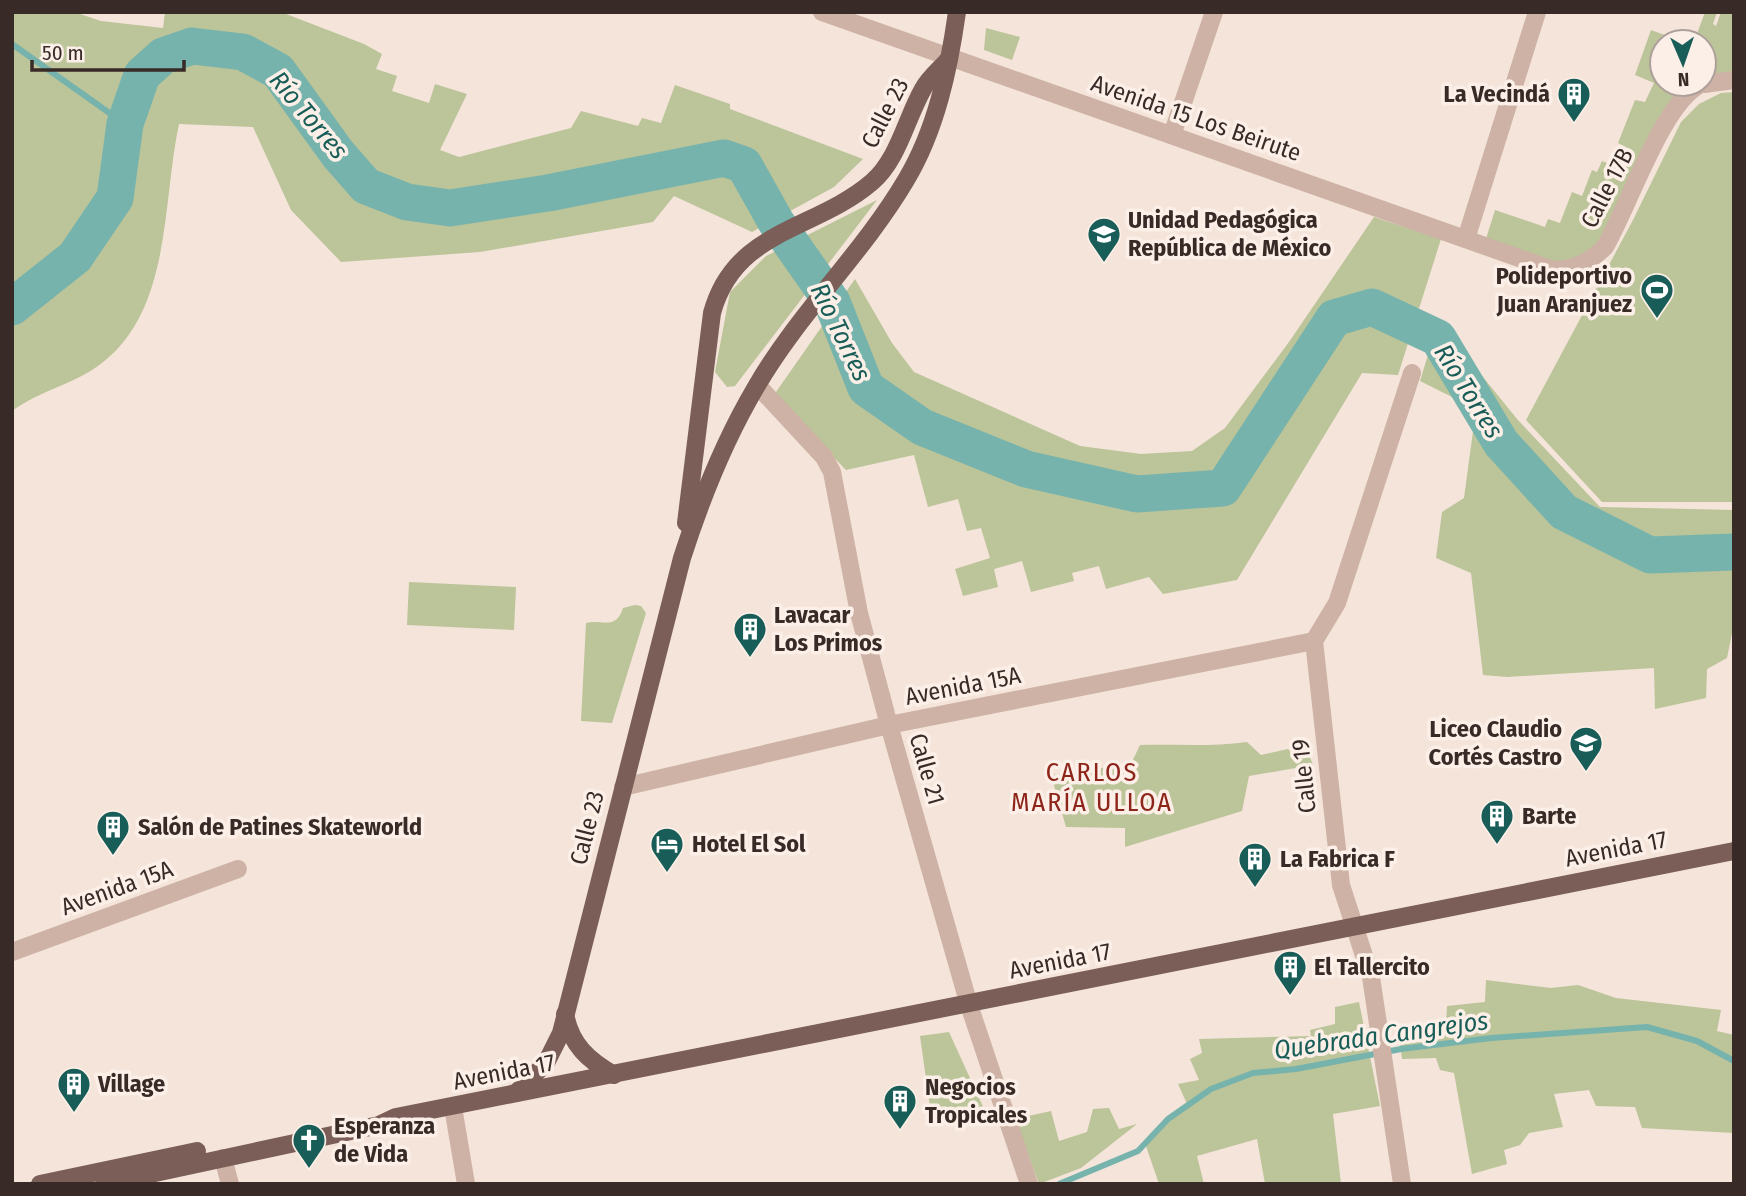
<svg xmlns="http://www.w3.org/2000/svg" width="1746" height="1196" font-family="'Fira Sans Condensed',sans-serif">
  <rect width="100%" height="100%" fill="#f4e4da"/>
  <g fill="#bcc499">
    <path d="M12 12H74L101 21 163 28 165 12H281L364 44 382 54 376 69 397 76 392 91 429 103 435 84 467 94 440 150 459 157 571 128 581 111 638 126 642 118 661 123 675 85 730 104V109L863 159 834 187 752 232 674 196 653 222 480 252 341 262 291 210 253 127 179 124C162 202 172 309 102 363 75 384 41 390 12 411Z"/>
    <path d="M1705 12H1717L1713 24 1716 26 1721 12H1734V75L1704 80V42H1694Z"/>
    <path d="M986 28 1020 37 1012 60 984 50Z"/>
    <path d="M1651 30 1684 42H1662V84H1692L1604 237 1587 257 1553 265 1485 242 1495 210 1545 227 1548 219 1560 223 1572 192 1582 196 1592 170 1597 172 1602 161 1624 170 1632 150 1618 143 1635 100 1645 102 1654 83 1635 75Z"/>
    <path d="M1734 92V502H1602L1526 420 1633 220 1681 122 1699 104 1721 93Z"/>
    <path d="M877 200 735 386 727 387 715 372 730 292 766 256Z"/>
    <path d="M1374 217 1441 239 1398 375 1362 373 1237 580 1163 594 1149 577 1106 589 1099 566 1072 573 1074 581 1031 592 1022 561 994 569 998 587 963 596 955 569 990 558 981 528 967 531 958 499 928 507 914 455 846 470 779 401 776 392 855 279 892 343 914 372 1080 446 1141 454 1192 451 1225 428 1289 342Z"/>
    <path d="M1435 332 1453 340 1517 419 1600 507 1734 510V623L1727 658 1707 669 1706 698 1655 709 1654 668 1507 677 1483 675 1471 573 1436 558 1442 512 1464 498 1476 409 1420 381Z"/>
    <path d="M409 582 516 587 514 630 407 625Z"/>
    <path d="M635 605 641 606 646 613 612 723 581 721 586 623C601 619 616 631 623 608Z"/>
    <path d="M1247 742 1261 755 1288 749 1294 756 1309 755 1313 765 1249 776 1242 811 1125 847V828L1066 827 1051 775 1131 764 1140 745C1177 744 1211 747 1247 742Z"/>
    <path d="M1486 980 1551 988 1578 985 1616 998 1721 1010 1717 1031 1734 1035V1133L1642 1128 1635 1107 1596 1106 1589 1090 1554 1094 1563 1127 1529 1133 1520 1145 1504 1150 1507 1164 1472 1174 1454 1073 1440 1070 1436 1058 1402 1059 1399 1034 1446 1026 1447 1006 1485 1002Z"/>
    <path d="M1359 1002 1380 1106 1333 1114 1341 1184H1265L1257 1139 1197 1156 1204 1184H1159L1145 1143 1187 1104 1178 1084 1199 1080 1190 1059 1202 1053 1199 1039 1311 1036 1310 1030 1335 1024V1007Z"/>
    <path d="M949 1032 985 1111 932 1121 920 1036Z"/>
    <path d="M1109 1108 1119 1129 1137 1124 1081 1168 1039 1184 1015 1119 1051 1111 1059 1141 1087 1132 1093 1109Z"/>
  </g>
  <g fill="none" stroke-linecap="round" stroke-linejoin="round">
    <g stroke="#77b3ad" stroke-width="6">
      <path d="M12 44 125 124"/>
      <path d="M1059 1184 1138 1151 1168 1119 1211 1089 1253 1073 1296 1069 1401 1049 1491 1038 1647 1027 1697 1041 1734 1061"/>
    </g>
    <path stroke="#77b3ad" stroke-width="37" d="M12 307 75 257 115 198 125 124 142 75 163 56 192 46 243 52 278 71 338 154 366 186 407 202 450 208 548 193 724 158 744 165 776 222 832 302 866 388 922 427 1026 469 1137 494 1223 488 1334 318 1372 307 1438 338 1501 443 1564 512 1650 555 1734 552"/>
    <g stroke="#cdb2a5" stroke-width="18">
      <path d="M822 12 1553 270C1576 269 1588 263 1605 247 1629 206 1662 103 1701 84"/>
      <path d="M1704 84 1734 80"/>
      <path d="M1172 135 1214 12"/>
      <path d="M1466 239 1537 12"/>
      <path d="M757 385 824 457 832 472 859 613 889 725 969 1005 1029 1184"/>
      <path d="M623 787 889 725 1314 641"/>
      <path d="M12 952 238 869"/>
      <path d="M453 1107 466 1184"/>
      <path d="M223 1158 230 1184"/>
      <path d="M1402 1184 1371 977 1341 885 1314 641 1337 603 1412 373"/>
    </g>
    <g stroke="#7b5e57" stroke-width="18">
      <path d="M686 523 712 313C735 229 815 231 872 182 898 160 906 119 923 89 928 79 939 70 947 61"/>
      <path d="M565 1014C571 1045 588 1060 614 1075"/>
      <path d="M516 1093 546 1063 561 1033 682 558C701 499 724 441 756 387 798 314 863 253 906 180 936 130 949 69 957 12"/>
      <path d="M40 1184 197 1151"/>
      <path d="M104 1184 379 1125 396 1117 1734 851"/>
    </g>
  </g>
  <defs>
    <symbol id="building-pin" viewBox="-11 -11 22 30"><path d="M0 17L-7.5 6A9.5 9.5 0 1 1 7.5 6Z" fill="#195d58" stroke="#fbefe7"/><path d="M-4-6H4V6H1V3H-1V6H-4ZM-2.5-4.3h1.7v1.8h-1.7ZM.8-4.3h1.7v1.8H.8ZM-2.5-1h1.7V.8h-1.7ZM.8-1h1.7V.8H.8Z" fill="#fff"/></symbol>
    <symbol id="school-pin" viewBox="-11 -11 22 30"><path d="M0 17L-7.5 6A9.5 9.5 0 1 1 7.5 6Z" fill="#195d58" stroke="#fbefe7"/><path d="M0-5L7-2L0 1L-7-2ZM-4 1L0 2.5L4 1V4Q0 6-4 4Z" fill="#fff"/></symbol>
    <symbol id="stadium-pin" viewBox="-11 -11 22 30"><path d="M0 17L-7.5 6A9.5 9.5 0 1 1 7.5 6Z" fill="#195d58" stroke="#fbefe7"/><path d="M0-5a6.5 5 0 1 0 0 10a6.5 5 0 1 0 0-10ZM-3.5-1.8h7v3.6h-7Z" fill="#fff"/></symbol>
    <symbol id="hotel-pin" viewBox="-11 -11 22 30"><path d="M0 17L-7.5 6A9.5 9.5 0 1 1 7.5 6Z" fill="#195d58" stroke="#fbefe7"/><path d="M-6-4.5h1.5V1H6V5H4.5V3h-9V5H-6ZM-4 0a1.8 1.8 0 1 1 3.6 0ZM.5 0V-2.5h3Q6-2.5 6 0Z" fill="#fff"/></symbol>
    <symbol id="church-pin" viewBox="-11 -11 22 30"><path d="M0 17L-7.5 6A9.5 9.5 0 1 1 7.5 6Z" fill="#195d58" stroke="#fbefe7"/><path d="M-1.2-6h2.4v3.5h3.3v2.4h-3.3V6h-2.4V-.1h-3.3v-2.4h3.3Z" fill="#fff"/></symbol>
  </defs>
  <g fill-rule="evenodd">
    <use href="#building-pin" x="1555" y="75" width="38" height="52"/>
    <use href="#school-pin" x="1085" y="215" width="38" height="52"/>
    <use href="#stadium-pin" x="1638" y="271" width="38" height="52"/>
    <use href="#building-pin" x="731" y="610" width="38" height="52"/>
    <use href="#school-pin" x="1567" y="724" width="38" height="52"/>
    <use href="#building-pin" x="1478" y="797" width="38" height="52"/>
    <use href="#building-pin" x="94" y="808" width="38" height="52"/>
    <use href="#hotel-pin" x="648" y="825" width="38" height="52"/>
    <use href="#building-pin" x="1236" y="840" width="38" height="52"/>
    <use href="#building-pin" x="1271" y="948" width="38" height="52"/>
    <use href="#building-pin" x="55" y="1065" width="38" height="52"/>
    <use href="#building-pin" x="881" y="1082" width="38" height="52"/>
    <use href="#church-pin" x="290" y="1121" width="38" height="52"/>
  </g>
  <g text-anchor="middle" stroke-width="7" stroke-linejoin="round" paint-order="stroke">
    <g font-size="24" font-weight="bold" fill="#382a27" stroke="#fbefe7" text-anchor="start">
      <text x="1550" y="102" text-anchor="end">La Vecindá</text>
      <text x="1128" y="228">Unidad Pedagógica<tspan x="1128" dy="28">República de México</tspan></text>
      <text x="1632" y="284" text-anchor="end">Polideportivo<tspan x="1632" dy="28">Juan Aranjuez</tspan></text>
      <text x="774" y="623">Lavacar<tspan x="774" dy="28">Los Primos</tspan></text>
      <text x="1562" y="737" text-anchor="end">Liceo Claudio<tspan x="1562" dy="28">Cortés Castro</tspan></text>
      <text x="1522" y="824">Barte</text>
      <text x="138" y="835">Salón de Patines Skateworld</text>
      <text x="692" y="852">Hotel El Sol</text>
      <text x="1280" y="867">La Fabrica F</text>
      <text x="1314" y="975">El Tallercito</text>
      <text x="98" y="1092">Village</text>
      <text x="925" y="1095">Negocios<tspan x="925" dy="28">Tropicales</tspan></text>
      <text x="334" y="1134">Esperanza<tspan x="334" dy="28">de Vida</tspan></text>
    </g>
    <g font-size="24" fill="#382a27" stroke="#fbefe7">
      <text transform="translate(885 113) rotate(-63)" y="8">Calle 23</text>
      <text transform="translate(1196 118) rotate(19)" y="8">Avenida 15 Los Beirute</text>
      <text transform="translate(1607 188) rotate(-63)" y="8">Calle 17B</text>
      <text transform="translate(963 686) rotate(-11)" y="8">Avenida 15A</text>
      <text transform="translate(927 769) rotate(74)" y="8">Calle 21</text>
      <text transform="translate(1304 776) rotate(-96)" y="8">Calle 19</text>
      <text transform="translate(587 828) rotate(-76)" y="8">Calle 23</text>
      <text transform="translate(1616 849) rotate(-11)" y="8">Avenida 17</text>
      <text transform="translate(117 888) rotate(-20)" y="8">Avenida 15A</text>
      <text transform="translate(1060 961) rotate(-11)" y="8">Avenida 17</text>
      <text transform="translate(504 1072) rotate(-11)" y="8">Avenida 17</text>
    </g>
    <g font-size="26" font-style="italic" fill="#195d58" stroke="#fbefe7">
      <text transform="translate(309 115) rotate(50)" y="9">Río Torres</text>
      <text transform="translate(841 332) rotate(64)" y="9">Río Torres</text>
      <text transform="translate(1469 391) rotate(58)" y="9">Río Torres</text>
      <text transform="translate(1381 1035) rotate(-8)" y="9">Quebrada Cangrejos</text>
    </g>
    <g font-size="26" letter-spacing="2" fill="#8d251a" stroke="#fbefe7">
      <text x="1092" y="781">CARLOS<tspan x="1092" dy="30">MARÍA ULLOA</tspan></text>
    </g>
  </g>
  <rect width="1746" height="1196" fill="none" stroke="#382a27" stroke-width="28"/>
  <g transform="translate(1683 63) rotate(178)"><circle r="33" fill="#fbefe7" stroke="#ada09a" stroke-width="2"/>
  <path d="M0-5L12 26L0 18L-12 26Z" fill="#195d58"/>
  <text y="-10" font-size="19" font-weight="bold" text-anchor="middle" fill="#382a27">N</text>
  </g>
  <path d="M32 60v10h152v-10" fill="none" stroke="#382a27" stroke-width="3.5"/>
  <text x="42" y="60" font-size="21" fill="#382a27" stroke="#fbefe7" stroke-width="5" paint-order="stroke">50 m</text>
</svg>
